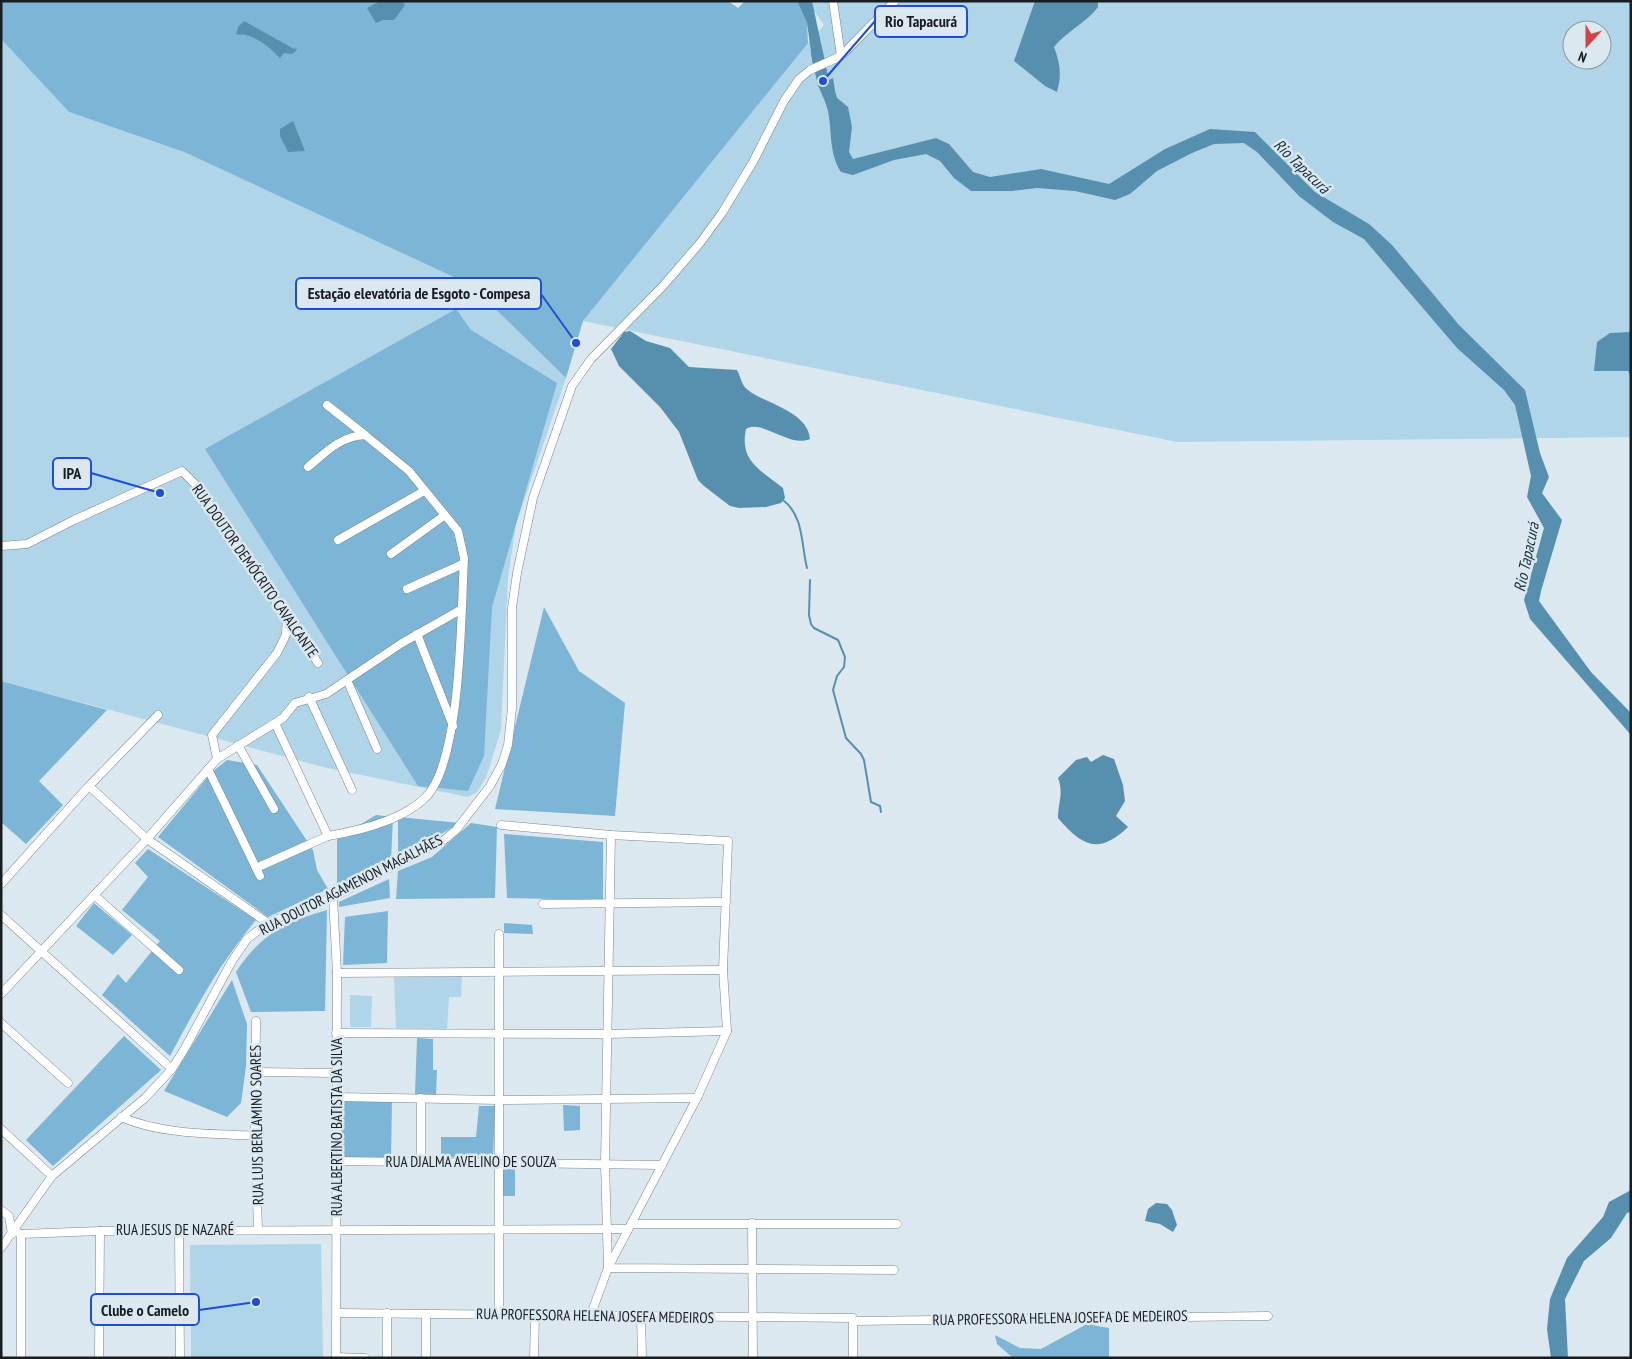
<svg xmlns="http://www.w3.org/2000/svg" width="1632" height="1359" font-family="'PT Sans Narrow',sans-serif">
  <rect width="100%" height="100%" fill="#dbe8f0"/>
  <g fill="#b0d4e8" fill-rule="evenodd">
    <path d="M807 1H1631V437L1177 442 583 321 796 56 824 25ZM1572 30H1602V60H1572Z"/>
    <path d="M1 39 69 112 184 152 471 285 566 378 516 524 508 577 501 730 486 778 477 792 468 797 327 768 1 681Z"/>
    <path d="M462 976 461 997H449L447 1029 396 1028 394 977Z"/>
    <path d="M350 995 372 996 371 1027H350Z"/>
    <path d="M321 1244 323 1358H191L190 1245Z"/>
  </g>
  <g fill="#7cb5d5">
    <path d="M1 1H728L738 8 745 1H797L807 23 808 43 583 321 566 378 471 285 184 152 69 112 1 39Z"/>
    <path d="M456 309 471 330 557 383 492 607 484 756 468 791 418 786 205 449Z"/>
    <path d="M544 607 579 671 625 703 615 816 495 809Z"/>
    <path d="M1 681 107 710 39 781 63 805 26 844 1 822Z"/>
    <path d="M227 760 257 765 313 850 317 870 328 889 268 917 158 837 211 773Z"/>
    <path d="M376 815 393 817 391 861 337 892V839Z"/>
    <path d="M398 817 460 823 398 859Z"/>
    <path d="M471 823 497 827 495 898 396 899 398 871 432 857Z"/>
    <path d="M504 834 603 842V900L507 898Z"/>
    <path d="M148 849 256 920C221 961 195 1009 170 1056L102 995 118 974 126 983 160 941 122 910 148 877 135 863Z"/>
    <path d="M389 879 390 898 339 907V902Z"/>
    <path d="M94 903 132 935 113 955 76 926Z"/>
    <path d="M327 910 325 1011 251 1012 236 972C260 935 285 922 327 910Z"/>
    <path d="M388 911 387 963 343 965 345 917Z"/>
    <path d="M504 923 532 925 533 934 504 933Z"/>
    <path d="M232 980 247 1024 246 1066 241 1103 227 1117 164 1091Z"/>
    <path d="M124 1036 161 1070 53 1166 26 1140Z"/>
    <path d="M417 1038 433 1039V1070H437L436 1095 415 1094Z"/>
    <path d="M340 1099 392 1102 391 1158H340Z"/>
    <path d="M563 1105 580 1106V1130L564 1131Z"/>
    <path d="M479 1106H495L493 1159 441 1157V1137H476Z"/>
    <rect x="503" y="1169" width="12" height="27"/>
    <path d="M1087 1324 1109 1328V1358H1013L997 1344 995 1335 1020 1348 1041 1349Z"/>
  </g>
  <g fill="#5790af">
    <path d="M380 1H402L405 5 394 20H383L376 23 367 8Z"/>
    <path d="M797 1H812L825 62 813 66 807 23Z"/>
    <path d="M1035 1H1098V7C1086 23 1067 31 1054 47 1060 63 1062 75 1057 92L1045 86 1014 61Z"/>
    <path d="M244 21 294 49 297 48 296 51 292 54 284 53 280 58C270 47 252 32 236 35L238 27Z"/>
    <path d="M833 78 836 97 848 107 852 127 849 152 853 159 936 138 949 144 973 172 990 177 1041 169 1109 184 1165 149 1210 129 1255 132 1315 192 1369 224 1392 245 1459 325 1525 390 1540 453 1549 477 1542 493 1562 520 1541 591 1539 601 1591 672 1631 713V735L1530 619 1524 600 1544 528 1527 497 1531 476 1515 405 1504 390 1457 348 1364 239 1333 222 1299 196 1257 152 1244 143 1214 144 1192 153 1157 171 1130 194 1115 200 1075 191 1037 188 1012 191H971L954 178 940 161 926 154 894 160 853 175 841 172C829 154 832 131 828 111 826 102 821 93 818 85Z"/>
    <path d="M293 121 305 151 288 152 280 136V129Z"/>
    <path d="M630 331 646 341 670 348 689 367 737 370C741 377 741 385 748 390 763 403 808 411 810 439 790 448 762 419 746 429 739 462 761 470 783 488L785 498 781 503 766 507 739 508 730 506 704 486 698 480 679 432 660 407 619 366 611 349 624 332Z"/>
    <path d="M1631 332V377L1628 371H1594L1597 342 1610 333Z"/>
    <path d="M1103 755 1114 759 1123 785 1125 801 1116 816 1128 827C1098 856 1081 845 1058 818 1058 802 1064 794 1058 778L1076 760 1087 757 1091 762Z"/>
    <path d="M1631 1190V1212L1627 1213 1611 1238 1584 1261 1565 1299 1568 1358H1551L1547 1329 1550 1299 1567 1258 1603 1217 1609 1202Z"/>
    <path d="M1156 1203 1167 1204 1172 1210 1177 1225 1173 1232 1160 1224 1145 1221 1148 1209Z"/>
  </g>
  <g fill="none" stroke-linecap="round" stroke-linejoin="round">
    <g stroke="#5790af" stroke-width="2">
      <path d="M783 500C804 516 801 544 807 568"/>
      <path d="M810 580 809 615 811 624 814 628 838 640 845 657 844 667 837 676 833 690 846 738 861 754 864 760 871 802 880 806 881 812"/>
    </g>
    <path stroke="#5790af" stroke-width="12" d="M817 53 823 81 831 98"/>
    <defs>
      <g id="minor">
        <path d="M833 1 841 56"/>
        <path d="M327 405 365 435"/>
        <path d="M308 467C326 452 341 436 365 435L409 471 458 531 464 558C461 610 462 763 425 798 402 820 358 831 328 836"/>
        <path d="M338 540 424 491"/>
        <path d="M1 546 27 544 74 520 182 471 199 488 318 663"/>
        <path d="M391 554 445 515"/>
        <path d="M407 589 463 564"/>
        <path d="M417 634 453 726"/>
        <path d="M347 680 377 749"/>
        <path d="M309 697 352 790"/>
        <path d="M238 745 274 809"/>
        <path d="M217 759 283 718 295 703 326 694 402 643 462 609"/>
        <path d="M208 769 260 876"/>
        <path d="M89 786 147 839 268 923"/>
        <path d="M501 825 611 835 728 841 723 970 727 1031 697 1098 608 1268 590 1317"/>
        <path d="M611 835 605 1163 608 1268 894 1270"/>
        <path d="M256 868 328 836 275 723"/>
        <path d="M1 884 89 786 158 715"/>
        <path d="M94 895 179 970"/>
        <path d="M333 897 337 973 336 1358"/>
        <path d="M543 904 726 902"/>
        <path d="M1 915 172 1069"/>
        <path d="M337 973 723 970"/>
        <path d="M1 994 147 839 217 759 212 735 277 653 286 635 287 616"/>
        <path d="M256 1021 255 1136 258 1230"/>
        <path d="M1 1023 68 1083"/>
        <path d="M336 1033 607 1034 727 1031"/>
        <path d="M257 1072 336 1073"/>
        <path d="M337 1097 499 1100 697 1098"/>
        <path d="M421 1098V1162"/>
        <path d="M121 1117C163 1135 210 1133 255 1136"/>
        <path d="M1 1129 52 1176"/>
        <path d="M337 1161 662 1165"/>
        <path d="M1 1210 9 1216 12 1234"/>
        <path d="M752 1223 753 1358"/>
        <path d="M631 1224H897"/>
        <path d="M179 1230 180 1358"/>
        <path d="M14 1231 21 1234 100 1231 628 1229"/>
        <path d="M21 1234V1358"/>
        <path d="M1 1248 52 1176 145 1098 172 1069 185 1048 232 961 247 939 268 923 333 897 444 840 456 830 490 786 502 764 508 745 512 708V608L517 573 533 498 572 386 591 359 662 287 700 243 722 213 753 162 784 101 799 79 810 70 841 56 895 1"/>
        <path d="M337 1313 853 1318V1358"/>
        <path d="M499 1315V934"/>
        <path d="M641 1316 642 1358"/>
        <path d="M853 1321 1268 1316"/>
        <path d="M336 1357 365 1358"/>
        <path d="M99 1358 100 1231"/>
        <path d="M387 1358V1313"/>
        <path d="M426 1358V1314"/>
        <path d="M534 1358 535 1316"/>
      </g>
    </defs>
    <use href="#minor" stroke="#7b878e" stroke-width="9"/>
    <use href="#minor" stroke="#fff" stroke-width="8"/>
  </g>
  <g text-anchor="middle" stroke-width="5" stroke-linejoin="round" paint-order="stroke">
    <g font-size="15" fill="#181d20" stroke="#dbe8f0">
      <text transform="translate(255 571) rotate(55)" y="5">RUA DOUTOR DEMÓCRITO CAVALCANTE</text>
      <text transform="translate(351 885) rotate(-27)" y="5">RUA DOUTOR AGAMENON MAGALHÃES</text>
      <text transform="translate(257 1125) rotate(-91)" y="5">RUA LUIS BERLAMINO SOARES</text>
      <text transform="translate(337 1127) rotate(-90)" y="5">RUA ALBERTINO BATISTA DA SILVA</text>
      <text x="471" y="1167">RUA DJALMA AVELINO DE SOUZA</text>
      <text x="175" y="1235">RUA JESUS DE NAZARÉ</text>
      <text transform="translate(595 1316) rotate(1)" y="5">RUA PROFESSORA HELENA JOSEFA MEDEIROS</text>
      <text transform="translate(1060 1318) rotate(-1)" y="5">RUA PROFESSORA HELENA JOSEFA DE MEDEIROS</text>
    </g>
    <g font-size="16" font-style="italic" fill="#132e3c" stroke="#dbe8f0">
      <text transform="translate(1302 166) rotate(44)" y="6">Rio Tapacurá</text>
      <text transform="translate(1526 557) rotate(-78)" y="6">Rio Tapacurá</text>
    </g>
  </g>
  <path fill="none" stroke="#1d4ed8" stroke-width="2" d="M823 81L875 21M576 343L541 294M160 493L91 473M256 1302L199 1310"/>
  <g fill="#1d4ed8" stroke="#dbe8f0" stroke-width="2">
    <circle cx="823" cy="81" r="5"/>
    <circle cx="576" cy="343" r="5"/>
    <circle cx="160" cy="493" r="5"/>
    <circle cx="256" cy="1302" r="5"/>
  </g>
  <g fill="#dbe8f0" stroke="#1d4ed8" stroke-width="2">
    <rect x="875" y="6" width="92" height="31" rx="5"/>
    <rect x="296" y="278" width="245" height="31" rx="5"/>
    <rect x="53" y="458" width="38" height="31" rx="5"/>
    <rect x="91" y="1294" width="108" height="31" rx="5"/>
  </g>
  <g font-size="16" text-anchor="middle" font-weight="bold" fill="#181d20">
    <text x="921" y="27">Rio Tapacurá</text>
    <text x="419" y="299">Estação elevatória de Esgoto - Compesa</text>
    <text x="72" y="479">IPA</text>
    <text x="145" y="1316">Clube o Camelo</text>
  </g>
  <rect width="1632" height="1359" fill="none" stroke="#181d20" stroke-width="5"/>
  <g transform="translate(1587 45) rotate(201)"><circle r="24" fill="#dbe8f0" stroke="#8d979d"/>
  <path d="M0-4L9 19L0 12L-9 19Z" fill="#d44446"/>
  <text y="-8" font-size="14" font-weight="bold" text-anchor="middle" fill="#181d20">N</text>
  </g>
</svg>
